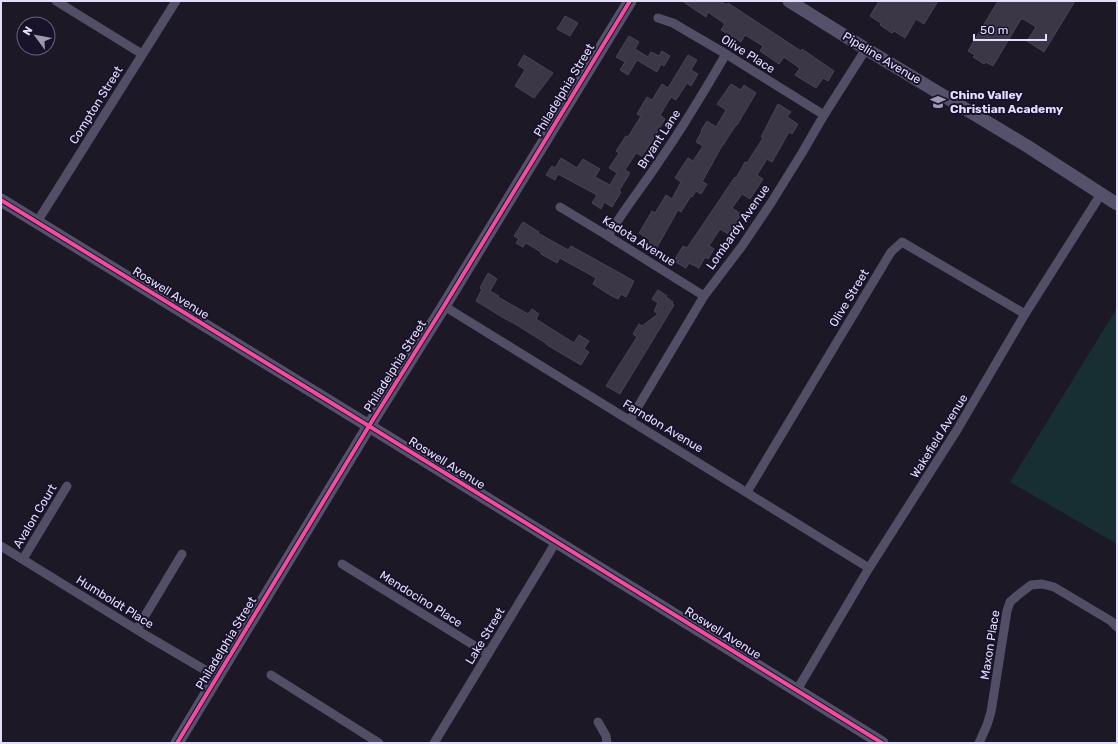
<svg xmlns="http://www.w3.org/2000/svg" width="1118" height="744" font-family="Rubik,sans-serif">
  <rect width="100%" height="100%" fill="#1c1825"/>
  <path fill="#172f33" d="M1117 308V544L1010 482Z"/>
  <g fill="#3b3746" stroke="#494358">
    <path d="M682 1H720L727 5 728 3 801 51 802 49 834 71 828 81 823 78 816 88 795 75 800 68 784 57 779 64 760 51 763 46 745 35 741 42 721 30 725 24 708 12 706 17Z"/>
    <path d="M879 1H938L924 24 916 19 905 38 894 31 892 33 880 25 881 23 870 16Z"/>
    <path d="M998 1H1075L1044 52 1027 41 1036 27 1023 19H1021L993 66 986 62 984 64 973 57 975 55 968 51Z"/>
    <path d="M565 16 578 23 570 36 557 29Z"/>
    <path d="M629 36 639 42 635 49 648 57 651 52 659 56 662 51 670 56 664 66 661 64 657 72 637 60 628 75 620 70 625 62 616 57Z"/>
    <path d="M524 55 553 73 534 98 515 86 525 70 518 65Z"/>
    <path d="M688 55 697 60 691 70 698 74 691 86 687 83 676 100 671 97 660 115 665 119 649 146 642 156 636 153 625 170 630 173 619 191 621 192 612 207 604 202 601 209 592 203 597 195 558 174 555 180 546 175 552 166 555 168 561 158 577 168 583 159 600 169 595 177 610 185 617 173 609 168 619 153 616 151 626 136 628 137 641 116 637 114 647 97 652 100 662 84 668 88Z"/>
    <path d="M731 84 741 90 744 85 756 93 737 125H736L723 145V144L702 182 707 184 701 194 696 191 692 197 691 196 681 212 678 210 656 249 648 244 650 240 639 233 652 211 655 213 666 195 672 199 681 182 675 178 680 170 688 158 693 161 703 146 696 142 702 131H701L707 121 716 127 726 110 717 104Z"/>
    <path d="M778 104 791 112 787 117 798 124 792 134 789 132 772 162 767 159 757 175 763 179 750 199 742 194 732 208 741 214 736 223 728 234 720 229 709 246 714 249 708 259 705 257 699 268 689 263 686 268 674 261 683 246 687 248 735 177 736 178 745 162 747 163 763 138 761 137Z"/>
    <path d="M523 222 539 232 538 233 568 250 571 246 634 281 626 297 621 294 618 299 610 295 593 284 596 278 560 258 557 263 541 254V252L526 243 523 247 516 243 519 239 514 236Z"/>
    <path d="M488 273 497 279 490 291 499 296 498 297 528 314 532 309 539 314 536 319 574 343 579 335 589 341 584 349 589 352 581 365 547 345V344L515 324 502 317 476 301 482 289 480 288Z"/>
    <path d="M658 290 667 296 666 297 673 302 672 304 674 305 620 394 606 386 637 337 633 334 639 324 642 326 658 314 654 311 658 303 652 299Z"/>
  </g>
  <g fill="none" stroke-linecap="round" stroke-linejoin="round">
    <g stroke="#514e65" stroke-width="9">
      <path d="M56 1 142 54"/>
      <path d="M658 18 673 23 726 54 824 115"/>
      <path d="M560 207 608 236 704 296"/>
      <path d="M37 222 176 1"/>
      <path d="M608 236C624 209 643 186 660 160 684 126 705 90 726 54"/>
      <path d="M444 306 869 568"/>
      <path d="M630 420 704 296 742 246 771 203 802 153 824 115 866 49"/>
      <path d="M747 492 891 252 902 242 1025 314"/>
      <path d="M1 546 147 636 217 677"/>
      <path d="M23 559 67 486"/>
      <path d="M342 564 488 654"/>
      <path d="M137 629 182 554"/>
      <path d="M271 675 379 743"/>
      <path d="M797 690 869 568 957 430 1025 314 1101 194"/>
      <path d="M598 722 606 736 607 743"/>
      <path d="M434 743 556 542"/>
      <path d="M979 743 987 725 991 712 1007 611 1010 602 1018 595 1031 585 1042 584 1054 587 1111 621 1117 627"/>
    </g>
    <g stroke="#55516b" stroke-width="13">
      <path d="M789 1 866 49 1027 146 1117 204"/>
      <path d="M1 200 369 426 882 743"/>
      <path d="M177 743 369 426 444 306 630 1"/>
    </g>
    <defs>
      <g id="cycleway">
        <path d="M1 200 369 426 882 743"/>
        <path d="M177 743 369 426 444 306 630 1"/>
      </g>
    </defs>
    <use href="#cycleway" stroke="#19122b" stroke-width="6"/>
    <use href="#cycleway" stroke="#ef4d9e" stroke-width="4"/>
  </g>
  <defs>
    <symbol id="school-bare" viewBox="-9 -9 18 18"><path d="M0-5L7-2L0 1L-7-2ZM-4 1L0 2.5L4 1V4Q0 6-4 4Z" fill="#9e99b2" stroke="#19122b" stroke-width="2.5" paint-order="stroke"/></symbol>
  </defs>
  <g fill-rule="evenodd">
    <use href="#school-bare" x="927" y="91" width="22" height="22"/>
  </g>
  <g text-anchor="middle" stroke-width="4" stroke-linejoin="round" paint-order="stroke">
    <g font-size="12" fill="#e4defe" stroke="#19122b">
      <text transform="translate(748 54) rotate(32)" y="4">Olive Place</text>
      <text transform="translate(882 58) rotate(31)" y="4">Pipeline Avenue</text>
      <text transform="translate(564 90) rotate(-59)" y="4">Philadelphia Street</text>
      <text transform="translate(96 105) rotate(-58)" y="4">Compton Street</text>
      <text transform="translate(659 139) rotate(-57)" y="4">Bryant Lane</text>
      <text transform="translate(738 227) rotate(-55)" y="4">Lombardy Avenue</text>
      <text transform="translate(639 241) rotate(32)" y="4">Kadota Avenue</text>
      <text transform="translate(171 293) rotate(32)" y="4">Roswell Avenue</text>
      <text transform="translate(849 298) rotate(-59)" y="4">Olive Street</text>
      <text transform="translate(395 366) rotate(-58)" y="4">Philadelphia Street</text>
      <text transform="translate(663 426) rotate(31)" y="4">Farndon Avenue</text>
      <text transform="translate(939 436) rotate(-58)" y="4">Wakefield Avenue</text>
      <text transform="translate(447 463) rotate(32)" y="4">Roswell Avenue</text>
      <text transform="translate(35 516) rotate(-59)" y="4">Avalon Court</text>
      <text transform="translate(421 599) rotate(32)" y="4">Mendocino Place</text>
      <text transform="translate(115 602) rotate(32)" y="4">Humboldt Place</text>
      <text transform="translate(723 633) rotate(32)" y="4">Roswell Avenue</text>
      <text transform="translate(485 636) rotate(-59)" y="4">Lake Street</text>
      <text transform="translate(226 643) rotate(-59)" y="4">Philadelphia Street</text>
      <text transform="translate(990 645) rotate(-81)" y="4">Maxon Place</text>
    </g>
    <g font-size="12" font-weight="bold" fill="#e4defe" stroke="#19122b" text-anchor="start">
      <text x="950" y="99">Chino Valley<tspan x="950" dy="14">Christian Academy</tspan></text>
    </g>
  </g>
  <rect width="1118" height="744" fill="none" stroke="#e4defe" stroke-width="4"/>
  <g transform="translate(36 36) rotate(302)"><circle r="19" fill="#19122b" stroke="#6a647f"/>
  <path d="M0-3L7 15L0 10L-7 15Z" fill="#9e99b2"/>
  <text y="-6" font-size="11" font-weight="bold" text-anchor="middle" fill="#e4defe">N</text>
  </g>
  <path d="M974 34v6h72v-6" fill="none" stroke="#e4defe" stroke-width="2"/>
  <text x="980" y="34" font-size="12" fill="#e4defe" stroke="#19122b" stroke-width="3" paint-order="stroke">50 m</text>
</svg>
